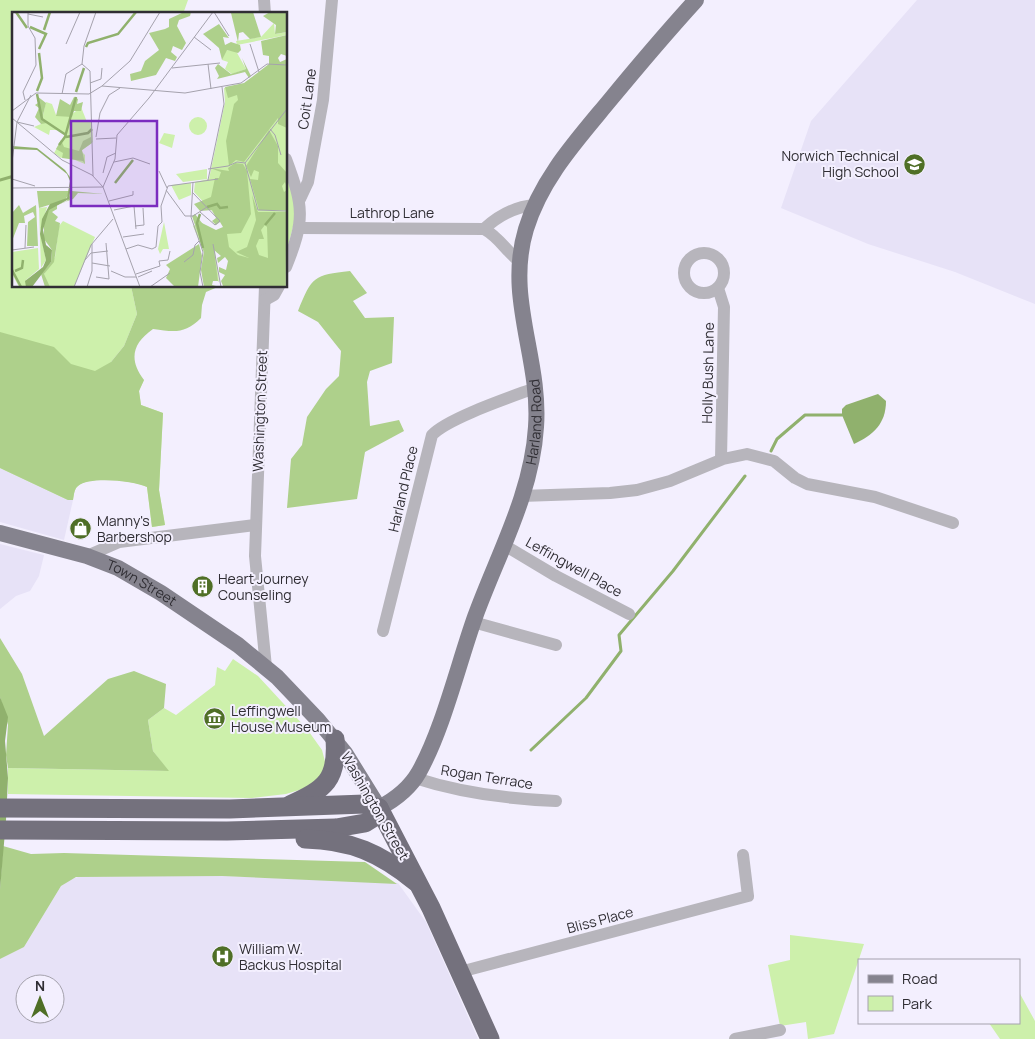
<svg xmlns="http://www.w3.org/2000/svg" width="1035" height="1039" font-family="Manrope,sans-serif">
  <rect width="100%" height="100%" fill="#f3effe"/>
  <g fill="#e7e2f7" fill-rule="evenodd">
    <path d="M917 0H1035V304L955 272 868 244 781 208 811 121Z"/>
    <path d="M0 468 73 500 64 540 0 522Z"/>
    <path d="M0 544 44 555 39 576 30 591 16 596 0 609Z"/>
    <path d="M82 876H222L398 883 426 922 478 1039H0V959L24 947 61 886 71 879ZM25 984H55V1014H25Z"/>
  </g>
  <g fill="#cdf0ab">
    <path d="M0 0H188L183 14H14V286H131L137 314 124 346 111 362 144 380 139 391 141 405 163 413 159 490 165 525 152 527 147 487C134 481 90 475 78 486 74 489 74 495 73 500H68L0 468Z"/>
    <path d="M286 171 297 211 286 254Z"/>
    <path d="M233 659 258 676 307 729 322 750 327 769 309 787 286 794 252 798 8 794V768L168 771 153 751 148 720 164 708 176 715 215 685 217 667 225 671Z"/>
    <path d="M790 935 864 944 834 1034 808 1039 806 1022 780 1026 768 965 790 960Z"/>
    <path d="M1019 992 1035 1021V1039H1000L989 1023H1019Z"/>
  </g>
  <g fill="#aed08b">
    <path d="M350 271 367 293 353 301 365 318 394 317 392 363 370 371 367 382 370 426 399 420 404 431 365 452 357 499 287 508 291 459 302 445 307 417 326 389 339 376 341 351 318 322 298 311C312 276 314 275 350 271Z"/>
    <path d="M131 286H220L206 292 202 305 201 318C185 334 175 332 153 329 133 343 128 359 144 380L139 391 141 405 163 413 159 490 165 525 152 527 147 487C134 481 90 476 78 486 74 489 74 495 73 500H68L0 468V332L54 347 71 364 95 371 111 362 124 346 137 314Z"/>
    <path d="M0 638 22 674 44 736 108 679 134 671 166 684 164 708 148 720 153 751 169 771 8 768 6 755 8 725 0 697Z"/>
    <path d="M3 846 31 854 64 853 365 862 397 884 222 876 76 877 61 886 24 947 0 959V890Z"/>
  </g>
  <g fill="#90b16d">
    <path d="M878 394 886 401C886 424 873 435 854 444L842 415V409L846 405Z"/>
    <path d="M0 697 8 717 5 741 8 778 6 820 0 890Z"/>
  </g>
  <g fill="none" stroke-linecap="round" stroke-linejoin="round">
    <g stroke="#90b16d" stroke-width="3">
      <path d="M0 180 14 176"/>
      <path d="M771 451 777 439 805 415H842"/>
      <path d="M531 750 586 698 621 651 619 635 673 571 745 476"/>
    </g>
    <g stroke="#b7b5bc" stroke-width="12">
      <path d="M264 0 265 14"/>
      <path d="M286 159C304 207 305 220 286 267"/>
      <path d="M300 199 308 182 323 100 332 0"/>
      <path d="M300 228 484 229C499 237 506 251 519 261"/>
      <path d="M484 229C499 215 514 207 534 205"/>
      <circle cx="704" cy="273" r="20"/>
      <path d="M265 286 255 556 266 667"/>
      <path d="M718 288 724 307 721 459"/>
      <path d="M265 300 274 295 279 286"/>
      <path d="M521 496 610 493 637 490 670 481 723 459 747 454 774 461 795 478 807 484 875 497 953 523"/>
      <path d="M504 545 556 576 629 614"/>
      <path d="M87 556 119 542 255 525"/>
      <path d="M473 622 556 645"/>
      <path d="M383 631 432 435C448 418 511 397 535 388"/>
      <path d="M415 778C461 793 508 799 556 801"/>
      <path d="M460 972 748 896 743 855"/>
      <path d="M735 1039 780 1030"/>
    </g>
    <path stroke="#85838e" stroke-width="16" id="s1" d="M0 533 87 556 118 568 161 593 238 645 277 677 318 720 345 753 379 808C396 799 410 788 419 772 443 729 458 665 475 617 497 556 532 494 536 427 541 358 505 298 526 229 541 179 577 140 610 100 638 66 666 33 696 0"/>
    <g stroke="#74717d" stroke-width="19">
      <path d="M290 805C325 789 338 780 335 739"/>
      <path d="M0 808 230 809 365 804 379 808"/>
      <path d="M379 808 431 908 490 1039"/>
      <path d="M0 830 227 831 336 828 365 823 373 818 379 808"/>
      <path d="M305 839C351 840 380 853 416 882"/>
    </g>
  </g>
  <defs>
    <symbol id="school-disc" viewBox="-11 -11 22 22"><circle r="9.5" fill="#4f6f26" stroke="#f3effe"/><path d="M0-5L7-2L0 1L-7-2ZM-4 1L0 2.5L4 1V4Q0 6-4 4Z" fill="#fff"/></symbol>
    <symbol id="shop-disc" viewBox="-11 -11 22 22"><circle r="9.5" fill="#4f6f26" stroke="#f3effe"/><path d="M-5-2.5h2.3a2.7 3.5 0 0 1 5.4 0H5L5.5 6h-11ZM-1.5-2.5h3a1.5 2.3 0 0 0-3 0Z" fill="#fff"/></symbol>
    <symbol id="building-disc" viewBox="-11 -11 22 22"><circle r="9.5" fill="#4f6f26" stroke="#f3effe"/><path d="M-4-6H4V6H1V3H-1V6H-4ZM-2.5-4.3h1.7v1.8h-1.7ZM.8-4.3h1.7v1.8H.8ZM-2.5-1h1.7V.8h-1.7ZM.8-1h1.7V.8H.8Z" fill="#fff"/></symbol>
    <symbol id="museum-disc" viewBox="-11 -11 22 22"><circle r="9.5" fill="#4f6f26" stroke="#f3effe"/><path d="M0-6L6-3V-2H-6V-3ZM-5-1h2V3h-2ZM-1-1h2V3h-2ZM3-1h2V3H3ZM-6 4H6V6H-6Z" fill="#fff"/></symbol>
    <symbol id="hospital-disc" viewBox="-11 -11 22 22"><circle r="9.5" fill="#4f6f26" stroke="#f3effe"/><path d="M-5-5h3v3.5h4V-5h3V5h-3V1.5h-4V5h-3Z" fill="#fff"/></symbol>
  </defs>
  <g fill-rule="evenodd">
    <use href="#school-disc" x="902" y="152" width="25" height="25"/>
    <use href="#shop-disc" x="68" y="516" width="25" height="25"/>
    <use href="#building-disc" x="190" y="574" width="25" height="25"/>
    <use href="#museum-disc" x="202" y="706" width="25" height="25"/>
    <use href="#hospital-disc" x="210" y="944" width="25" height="25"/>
  </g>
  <g text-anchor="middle" stroke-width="4" stroke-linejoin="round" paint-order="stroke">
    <g font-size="14" fill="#302e34" stroke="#f3effe">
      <text transform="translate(307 99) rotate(-82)" y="5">Coit Lane</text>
      <text x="392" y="218">Lathrop Lane</text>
      <text transform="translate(708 373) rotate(-89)" y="5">Holly Bush Lane</text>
      <text transform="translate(260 411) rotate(-88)" y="5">Washington Street</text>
      <text dy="5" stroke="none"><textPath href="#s1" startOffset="908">Harland Road</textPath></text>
      <text transform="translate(403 489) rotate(-77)" y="5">Harland Place</text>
      <text transform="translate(574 567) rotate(29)" y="5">Leffingwell Place</text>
      <text dy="5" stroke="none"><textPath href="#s1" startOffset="151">Town Street</textPath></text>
      <text transform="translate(487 777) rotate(9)" y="5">Rogan Terrace</text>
      <text transform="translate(375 806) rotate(60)" y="5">Washington Street</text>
      <text transform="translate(600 920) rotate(-15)" y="5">Bliss Place</text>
    </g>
    <g font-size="14" fill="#302e34" stroke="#f3effe" text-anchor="start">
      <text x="899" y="161" text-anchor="end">Norwich Technical<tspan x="899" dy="16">High School</tspan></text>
      <text x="97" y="526">Manny's<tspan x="97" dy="16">Barbershop</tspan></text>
      <text x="218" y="584">Heart Journey<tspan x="218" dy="16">Counseling</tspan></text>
      <text x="231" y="716">Leffingwell<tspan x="231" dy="16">House Museum</tspan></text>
      <text x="239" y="954">William W.<tspan x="239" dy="16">Backus Hospital</tspan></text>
    </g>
  </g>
  <g transform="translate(12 12)">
    <rect width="275" height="275" fill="#f3effe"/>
    <path d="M262 11 263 22 275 20V23L225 33 224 29 249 25ZM214 38 224 39 234 57 220 62 213 57 216 50 210 48ZM275 53V275H227L217 240 205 241 202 231 207 270 189 257 192 241 181 214 189 210 202 222 214 214 182 180 183 170 197 167 213 90 212 76 232 72 217 153ZM34 90 40 92 44 103H59L69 95 75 110H80L81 130 69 139 73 143V152L53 144 49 146 42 141 53 122 48 118H38L37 123 22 115 29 112ZM177 114a9 9 0 1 1 18 0a9 9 0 1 1-18 0ZM152 121 163 123 160 136 147 131ZM195 157V167L171 170 164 162ZM179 171V183L167 188 159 173ZM35 195 28 219 34 248 29 256 27 196ZM51 209 83 225 62 275H38L32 269V262L43 245 47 214ZM152 210 157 237H151L148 242 146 237ZM26 236 27 257 14 268V275H7L0 262V240Z" fill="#cdf0ab"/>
    <path d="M172 0H179L178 4 167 8 165 14 174 31 170 38 161 34 159 40 165 45 163 49 154 46 144 63 119 69 118 62 129 59 133 49 147 38 137 21 153 17 157 15V7ZM241 0 249 25 238 27 231 20 227 21 226 30 219 1ZM258 0H275V20L263 22 264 13 251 4ZM207 12 217 26 211 25 213 33 219 30 228 33 229 38 226 41 215 38 210 48 207 36 191 22ZM275 23V44L269 42 266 46 268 50 275 47V116L266 112V106L232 150 224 148 217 154 214 129 222 92 226 88 225 83 216 86 213 75 232 71 257 52V44L251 43 249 29ZM230 46 239 64 237 66 233 60 205 67 207 64 203 56 206 52 219 62 234 57ZM25 84 34 91 30 107 35 111 29 112 23 105 27 96 23 93 26 91ZM62 85 66 87 65 92 71 90 69 99H62L60 105 44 104 48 87 58 93ZM257 118 266 134V151L275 161V176L273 170 270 174 272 180 275 178V198H247L238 167 246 168 247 160 242 158 239 165 234 154ZM79 125 80 131 70 138 73 152 71 149 50 146 51 141 44 137 49 128 52 135 67 139 71 129ZM223 151 231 152 235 159 239 202 229 221 215 222 217 235 226 243 237 246 224 240 235 235 244 208 240 183 246 200H275L273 275 211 274 209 269 213 263 207 260V255L214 258 216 249 213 245 206 251 205 246 209 244 202 238 206 269H201L200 273 208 275H192L189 258 192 240 180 204 183 202 190 211 204 218 211 215 208 210 204 213 200 209 204 206 200 198 188 199 182 192 199 185 203 166H207L209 160 198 156 217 159 216 156ZM253 213 255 215 256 246 247 243 244 234 247 227H252L249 218ZM25 179H57V182L53 188 27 196ZM60 179 92 182 66 181 61 187 45 193V197L40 200 46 205 43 209 48 211 42 250 32 262 38 275H33L29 262 39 250 40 238 32 227V210L37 197 41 194 55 189ZM7 193 11 201 24 193 26 234H15L16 210 23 205 21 200 12 204 13 211H7L0 229V201ZM187 232 190 244 186 275 162 274 154 266 158 257 154 253Z" fill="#aed08b" fill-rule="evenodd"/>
    <path d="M0 134 25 136 53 158 60 168 57 187 37 198 31 218 34 233 40 238 39 250 20 275H14L13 269 31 255 34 248 28 222 30 207 38 192 55 186 58 169 55 162 25 138 0 137Z" fill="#90b16d"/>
    <path fill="none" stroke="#90b16d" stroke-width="2.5" d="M4 0 15 16M18 15 34 22 27 37M32 18 38 0M74 35 76 31 106 22 124 0M25 79 30 66 27 41M64 80 72 56M25 82 30 107 54 123M54 125 76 121 80 117M47 133 53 125 64 85M103 171 121 148M195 195 205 192 208 196 216 195M188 202 185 211 191 236M253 213 263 201M0 258 9 275M3 259 10 256 11 248"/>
    <path fill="none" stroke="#a5a2ad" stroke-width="1" d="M202 0 217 24M16 2 31 5M182 25 199 38M54 32 68 0M238 32 247 60M196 52 199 77M160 56 208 51M78 71 89 67 90 56M90 74 173 81 229 71 255 52 275 53M50 82 54 62 70 52M19 83 5 110 22 114M13 88 11 80 24 53 23 26 16 14V0M275 97 233 151 246 198 275 199M0 99 24 81 77 82 90 74 118 49 148 0M0 106 50 148 80 163 91 175 103 147 105 123 137 86 201 0M258 117 263 123 269 143M84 125 88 101 97 83 108 76M84 127 104 126M0 150 5 110M102 150 121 146 138 152M196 157 216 154 225 150 233 151M147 159 155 176M91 161 95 145 104 141M81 164 78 59 70 52 72 34 84 0M0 167 23 174M196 168 212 92 210 75M181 170 179 205 191 240 188 260 191 275M91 175 128 275M0 176 91 175M154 178 173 204H181L195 195M180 180 208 209 203 213 188 200M97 189 121 183V179M122 194 124 217M102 198 122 194M123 214 132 213 131 196M111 225 132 222M201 232 209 275M13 236 14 213M114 237 126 233 140 237 144 235 146 214 150 210 149 194 156 174 206 167M0 238 22 235M73 248 79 241 96 239M172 250 181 243 183 233 187 229M80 251 98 254M99 259 113 265H124M124 262 148 254 147 249 156 248 158 239M84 265 97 267 94 231M126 265 140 259M62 275 79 233 101 207M75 275 80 259V232M138 275 158 261"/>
    <path fill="#7b2cbf" fill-opacity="0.15" stroke="#7b2cbf" stroke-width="2.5" d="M59 109H145V194H59Z"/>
    <rect width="275" height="275" fill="none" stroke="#302e34" stroke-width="2.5"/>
  </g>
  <rect x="858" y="959" width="162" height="65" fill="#f3effe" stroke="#a5a2ad"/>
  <rect x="868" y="975" width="25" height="8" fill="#85838e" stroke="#a5a2ad"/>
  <text x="902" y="984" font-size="15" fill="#302e34">Road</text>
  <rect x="868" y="996" width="25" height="15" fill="#cdf0ab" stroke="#a5a2ad"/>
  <text x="902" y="1009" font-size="15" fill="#302e34">Park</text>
  <g transform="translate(40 999)"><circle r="24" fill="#f3effe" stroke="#a5a2ad"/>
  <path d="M0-4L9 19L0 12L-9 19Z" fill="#4f6f26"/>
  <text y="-8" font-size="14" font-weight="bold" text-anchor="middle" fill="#302e34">N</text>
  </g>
</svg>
